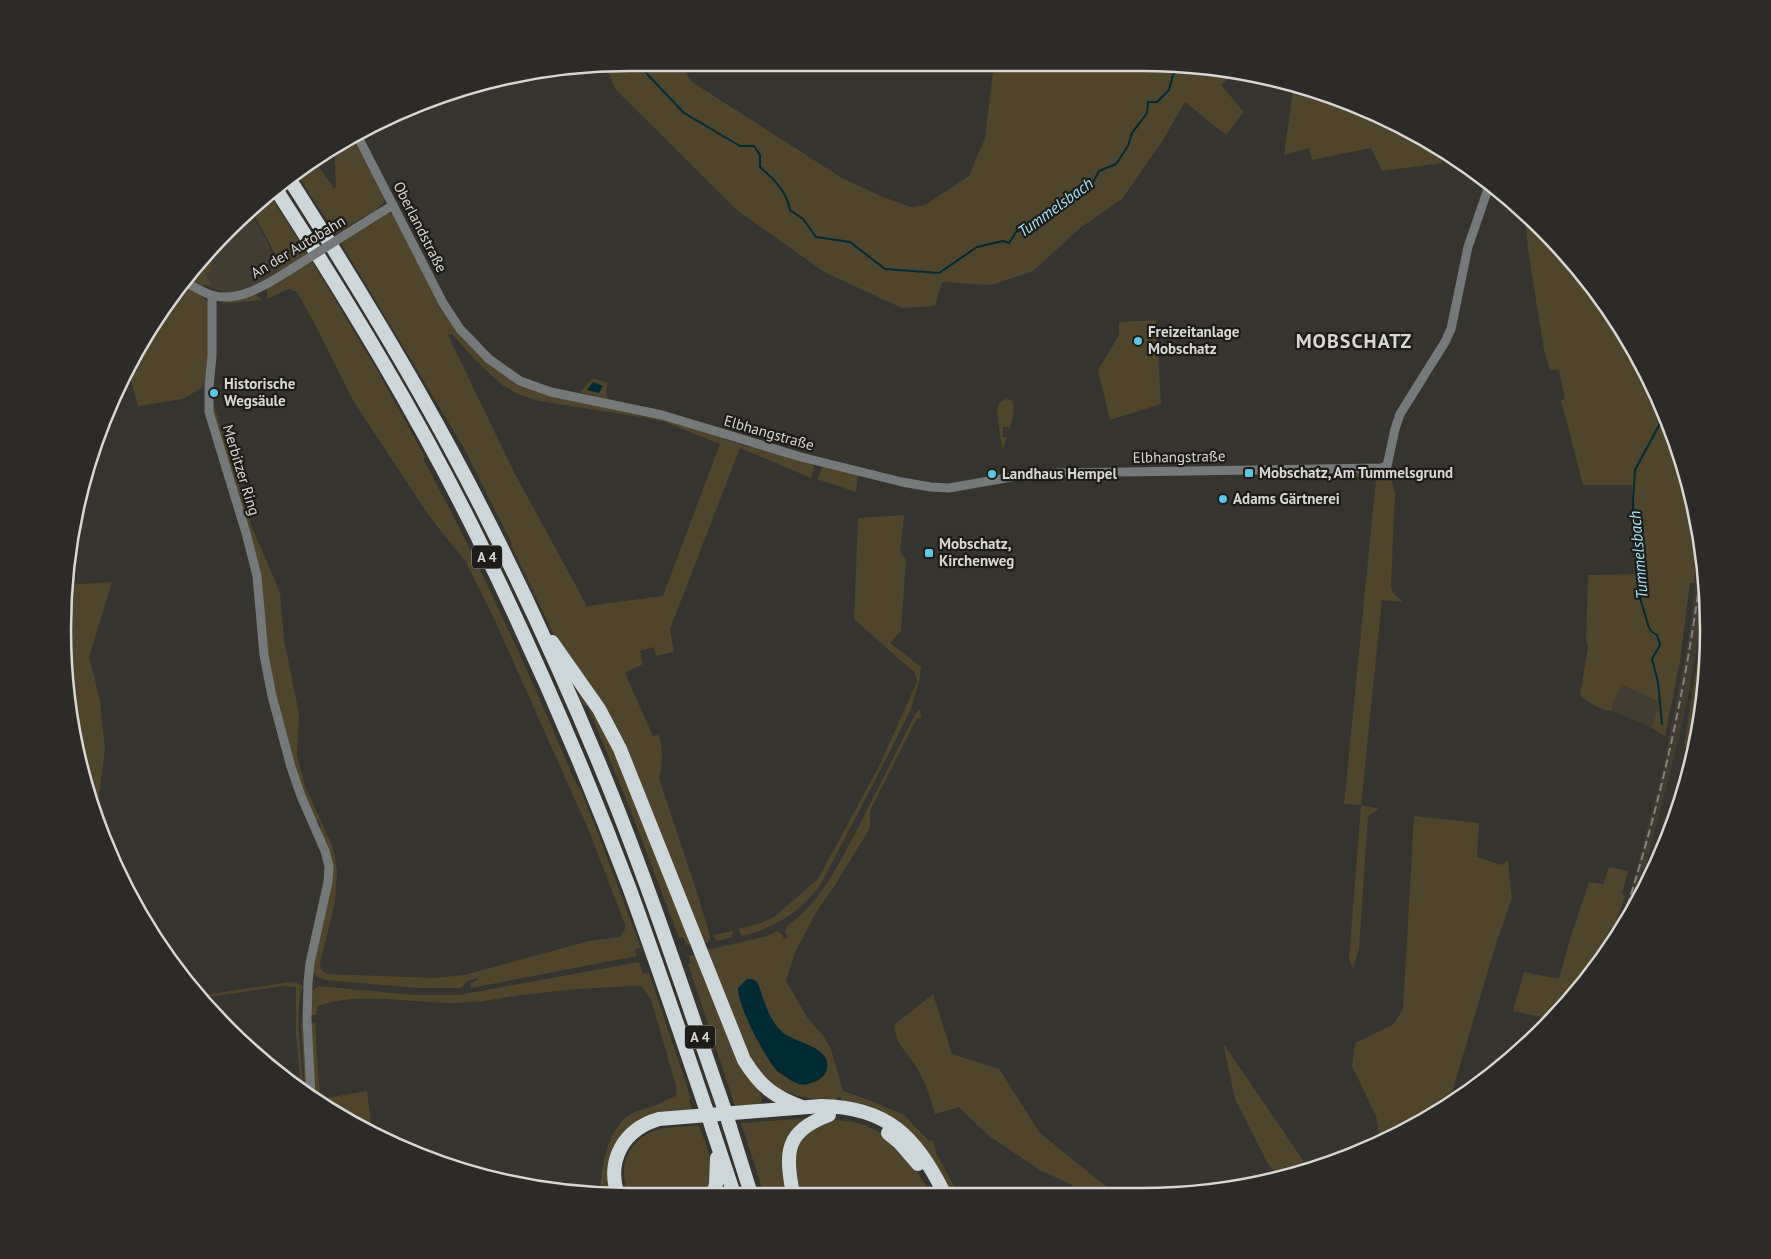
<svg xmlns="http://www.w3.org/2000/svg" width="1771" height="1259" font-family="'PT Sans',sans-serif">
  <rect width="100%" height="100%" fill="#36342e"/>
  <g fill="#413d31">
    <path d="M251 214 268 243 278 274 253 288 239 292 227 293 202 285 187 277 203 256Z"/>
    <path d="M1701 545 1704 555 1705 598 1689 693 1678 742 1645 870 1633 908 1609 946 1619 915 1622 916 1630 893 1662 773 1687 648Z"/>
    <path d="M1622 685 1659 702 1652 728 1612 711 1613 703Z"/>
  </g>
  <g fill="#4f452a" fill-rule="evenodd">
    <path d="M630 63H679L692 82 842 178 883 197 911 207 925 205 969 176 985 138 994 63H1142L1235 72 1221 85 1244 112 1226 135 1185 102 1163 140 1122 199 1080 228 1033 271 991 285 942 282 935 306 902 308 826 273 738 211 616 90 605 66Z"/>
    <path d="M1271 79 1358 106 1425 138 1439 148 1442 163 1382 171 1371 148 1312 160 1309 148 1284 155 1293 90Z"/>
    <path d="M355 137 385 198 384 203 368 216 366 215 336 234 297 174 314 159 334 189 336 187 334 148Z"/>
    <path d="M271 197 307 253 278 274 274 252 253 212Z"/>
    <path d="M390 213 394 215 441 305 506 376 608 406 620 411 635 412 665 419 748 447H757L812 462 814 468 811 478 740 448 670 629 674 652 656 656 654 647 640 651 643 664 625 673 653 736 659 735C663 751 663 763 659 779L700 902 710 936 709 942H704L673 867 552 631 511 545 512 544 465 450 341 243 384 214ZM452 334 475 360 501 384 518 394 539 401 646 418 665 422 720 444 663 596 587 606 515 474 448 335Z"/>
    <path d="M1525 215 1568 255 1632 346 1678 447 1699 534 1694 583H1690L1680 661 1665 736 1652 728 1659 702 1622 685 1613 703 1612 711C1600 711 1589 702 1580 695L1588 647 1586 639 1588 575 1639 574 1633 542 1632 485H1583L1561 400 1565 399 1559 370H1550L1544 350 1528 250Z"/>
    <path d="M213 248 211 273H208L206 279 210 280V286L202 285 187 277 195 267 198 268V263Z"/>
    <path d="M312 261 376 368 425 457 423 459C480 563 528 671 574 779L581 791 596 828 641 948 635 949 637 956 471 988 470 984 477 980V978L467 981 461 988H417L327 980C320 978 314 977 313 969L331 885 319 830 321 827 318 820 315 821 296 771 276 696 266 653 262 594 212 409 211 396 250 522 280 593 284 639 299 714 297 755 305 786 331 843 335 856 337 871 335 903 320 963 321 970 327 974 435 978 464 975 589 941 620 937 626 927 589 831 496 623 465 561 429 516 352 399 313 321 297 292 288 289 267 299V288Z"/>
    <path d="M182 284 201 295 208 303 210 339 206 381 201 388 183 399 138 406 128 370 158 315Z"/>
    <path d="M257 295 262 300 220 304 225 302Z"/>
    <path d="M1156 320 1161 404 1110 420 1098 370 1119 335V322Z"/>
    <path d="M593 378 608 383 606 391 608 399 580 392Z"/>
    <path d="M1006 399 1013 401 1014 412 1009 431 1008 427H1003V437H1007L1002 451 997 409 1000 402Z"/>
    <path d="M823 466 858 474 856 492 817 479Z"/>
    <path d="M1383 471 1391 479 1395 493 1391 586 1393 593 1403 602 1382 600 1361 805 1380 809 1368 816 1359 949 1353 968 1349 959 1361 805 1344 804 1376 480 1374 477H1289V473Z"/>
    <path d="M904 515 900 552 906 560 901 631 890 643 921 667 919 682 911 709 881 769 821 884C799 913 777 927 742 936L738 929 761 923 774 917 818 879 878 768 917 682 915 673 854 619 858 518Z"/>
    <path d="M112 582 89 657 100 700 105 749 97 811 73 740 63 630 65 585Z"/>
    <path d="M1705 611 1707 666 1693 754 1684 747Z"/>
    <path d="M575 687H576L613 745 692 944 686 945 683 937 679 938 627 801 587 705 584 706Z"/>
    <path d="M919 710H920L921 718H917L870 811V828L835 885 815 914 795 953 786 981 807 1017 824 1037 831 1049 843 1091 869 1100 904 1115 929 1141 933 1140 936 1153 958 1193H949L908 1130 891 1116 881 1111 865 1105 841 1100V1097H837V1100C814 1099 793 1098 774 1086 749 1070 741 1036 731 1010 723 990 715 970 707 950L767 936 777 931 782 934 784 939 788 938 785 932 786 927C823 900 838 865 859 826 878 788 897 750 916 713Z"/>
    <path d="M1414 816 1479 823 1477 857 1502 865 1508 860 1512 898 1496 944 1450 1099 1392 1138 1381 1142 1376 1116 1352 1066 1355 1043 1394 1024 1403 1009Z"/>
    <path d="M1609 867 1628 871 1622 894 1625 896 1607 949 1592 974 1549 1019 1513 1011 1524 972 1559 979 1570 939 1589 882 1603 884Z"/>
    <path d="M733 931 732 937 717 941 713 935Z"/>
    <path d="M696 955 759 1088 762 1100 760 1105 736 1109 688 964 691 963 689 956Z"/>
    <path d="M639 962 643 974 649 973 691 1099 689 1100 693 1113 626 1134 614 1195H601C599 1174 607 1134 624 1119 634 1110 647 1109 659 1104 665 1101 671 1098 677 1095L676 1086 651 999 642 987 635 986C597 987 559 990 522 995 505 997 489 1001 473 1002 421 1007 368 989 318 1006L316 1015H310L312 990 319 986 413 995H459Z"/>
    <path d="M289 982 297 983 303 986C294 1003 302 1069 304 1091L301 1089 296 1034V987L286 986 200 998 198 996Z"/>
    <path d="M933 994 952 1054 999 1069 1040 1133 1113 1192H1077L1072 1185 1040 1170 989 1136 959 1107 935 1114C931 1099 926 1084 918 1070 909 1054 895 1044 894 1025Z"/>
    <path d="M315 1022 320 1099 367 1091 372 1130H366L316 1099 310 1024Z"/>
    <path d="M301 1024H303L307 1094 305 1092Z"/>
    <path d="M1223 1043 1309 1169 1280 1179 1267 1162 1235 1099Z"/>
    <path d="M810 1118 798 1128 791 1194H764L741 1123Z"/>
    <path d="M832 1120C883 1120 907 1153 930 1193L796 1194 792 1169 798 1137Z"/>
    <path d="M699 1125 714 1168 709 1195H629C617 1168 627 1139 657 1130 670 1126 685 1127 699 1125Z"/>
  </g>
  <g fill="#002a34">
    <path d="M593 382 603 386 599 393 587 390Z"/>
    <path d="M747 979H752L757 982C764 998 768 1018 780 1030 793 1044 836 1046 826 1072 823 1079 815 1082 808 1084 800 1086 793 1082 786 1077 783 1075 780 1073 777 1071 764 1056 738 1007 738 988Z"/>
  </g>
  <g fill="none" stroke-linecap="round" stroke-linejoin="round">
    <g stroke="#002a34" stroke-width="2">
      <path d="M639 63 648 75 684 113 740 146H754L760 155V167C774 179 787 192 790 210L803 219 816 237 850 242 885 269 939 273 977 247 1003 241 1009 243 1016 232 1030 225 1040 217 1052 213 1063 204 1071 192 1092 184 1099 171 1116 164 1128 146 1132 133 1147 113 1148 102H1157L1169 90 1173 75 1181 66"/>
      <path d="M1662 724 1658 682 1652 659 1660 645 1657 635 1652 632 1649 628 1638 591 1641 573 1634 545 1633 501 1635 470 1664 416"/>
    </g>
    <g stroke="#75797a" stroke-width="9">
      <path d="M357 135 443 303 460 329 489 359 520 381 551 392 662 415 801 457 902 482 931 487 949 488 1018 476 1056 473 1381 468 1387 466 1395 429 1400 414 1445 342 1451 329 1468 247 1490 183"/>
      <path d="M356 228 393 205"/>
      <path d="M184 281C193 286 202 292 211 295 240 304 270 282 293 268"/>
      <path d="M212 296V356L209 387V412L246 533 257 576 264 655 272 696 291 767 301 796 325 851 329 866 328 882 310 963 308 982 307 1019 311 1096"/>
    </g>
    <g stroke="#cdd7da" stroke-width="14">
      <path d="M290 180C334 249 378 320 419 392 487 511 546 636 599 763 646 876 684 993 724 1108"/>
      <path d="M277 191C349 303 418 416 477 536 533 650 584 768 629 887 656 961 681 1035 706 1109"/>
      <path d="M552 642 599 709 620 749 744 1060C760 1086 774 1097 802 1107"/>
      <path d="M730 1127 751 1194"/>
      <path d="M712 1128 734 1194"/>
      <path d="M888 1133 899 1142 918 1164"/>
      <path d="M793 1194C785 1152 785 1131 829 1115"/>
      <path d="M618 1195C606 1160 624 1129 659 1119L821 1106C887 1107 916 1136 944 1193"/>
      <path d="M713 1195 716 1184 717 1158"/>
    </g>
    <path stroke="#84837d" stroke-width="2" stroke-dasharray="8 4" stroke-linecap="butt" d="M1620 929C1660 808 1688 682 1703 555"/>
    <path stroke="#75797a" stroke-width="9" d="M293 268 356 228"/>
    <g stroke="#cdd7da" stroke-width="14">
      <path d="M724 1108 730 1127"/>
      <path d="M706 1109 712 1128"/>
    </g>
  </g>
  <g fill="#59c8e5" stroke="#1d1c19" stroke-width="2">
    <circle cx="1138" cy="341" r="5"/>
    <circle cx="214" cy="393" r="5"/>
    <rect x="1244" y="468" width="10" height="10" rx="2.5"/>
    <circle cx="992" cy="474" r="5"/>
    <circle cx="1223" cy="499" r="5"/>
    <rect x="924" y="548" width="10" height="10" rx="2.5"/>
  </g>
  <g text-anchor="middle" stroke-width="4.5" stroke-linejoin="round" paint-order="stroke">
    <g fill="#1d1c19" stroke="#a09f9b" stroke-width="1">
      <rect x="472" y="545.5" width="30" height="23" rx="4"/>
      <rect x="685" y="1025.5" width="30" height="23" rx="4"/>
    </g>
    <g font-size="14" font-weight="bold" fill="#d8d7d3">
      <text x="487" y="562">A 4</text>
      <text x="700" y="1042">A 4</text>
    </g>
    <g font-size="15" fill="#d8d7d3" stroke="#1d1c19">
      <text transform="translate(420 227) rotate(63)" y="5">Oberlandstraße</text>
      <text transform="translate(298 247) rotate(-31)" y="5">An der Autobahn</text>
      <text transform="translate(769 433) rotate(16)" y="5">Elbhangstraße</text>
      <text transform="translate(1179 457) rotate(-1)" y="5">Elbhangstraße</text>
      <text transform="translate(241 470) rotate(73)" y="5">Merbitzer Ring</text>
    </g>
    <g font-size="15" font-weight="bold" fill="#d8d7d3" stroke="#1d1c19" text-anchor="start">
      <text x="1148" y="337">Freizeitanlage<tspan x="1148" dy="17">Mobschatz</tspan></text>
      <text x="224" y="389">Historische<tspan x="224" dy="17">Wegsäule</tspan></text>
      <text x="1259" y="478">Mobschatz, Am Tummelsgrund</text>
      <text x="1002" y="479">Landhaus Hempel</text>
      <text x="1233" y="504">Adams Gärtnerei</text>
      <text x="939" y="549">Mobschatz,<tspan x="939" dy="17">Kirchenweg</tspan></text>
    </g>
    <g font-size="16" font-style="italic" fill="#a2e5f8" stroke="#1d1c19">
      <text transform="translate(1055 207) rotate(-36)" y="6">Tummelsbach</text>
      <text transform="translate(1638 555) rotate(-95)" y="6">Tummelsbach</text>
    </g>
    <g font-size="20" font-weight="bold" letter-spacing="1" fill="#d8d7d3" stroke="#1d1c19">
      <text x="1354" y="348">MOBSCHATZ</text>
    </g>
  </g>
  <path d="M0 0H1771V1259H0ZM629 71H1142A558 558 0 0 1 1700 629V630A558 558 0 0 1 1142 1188H629A558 558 0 0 1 71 630V629A558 558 0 0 1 629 71Z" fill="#2c2b28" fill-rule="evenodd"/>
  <path fill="none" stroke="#d8d7d3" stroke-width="2.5" d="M629 71H1142A558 558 0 0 1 1700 629V630A558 558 0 0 1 1142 1188H629A558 558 0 0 1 71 630V629A558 558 0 0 1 629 71Z"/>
</svg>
